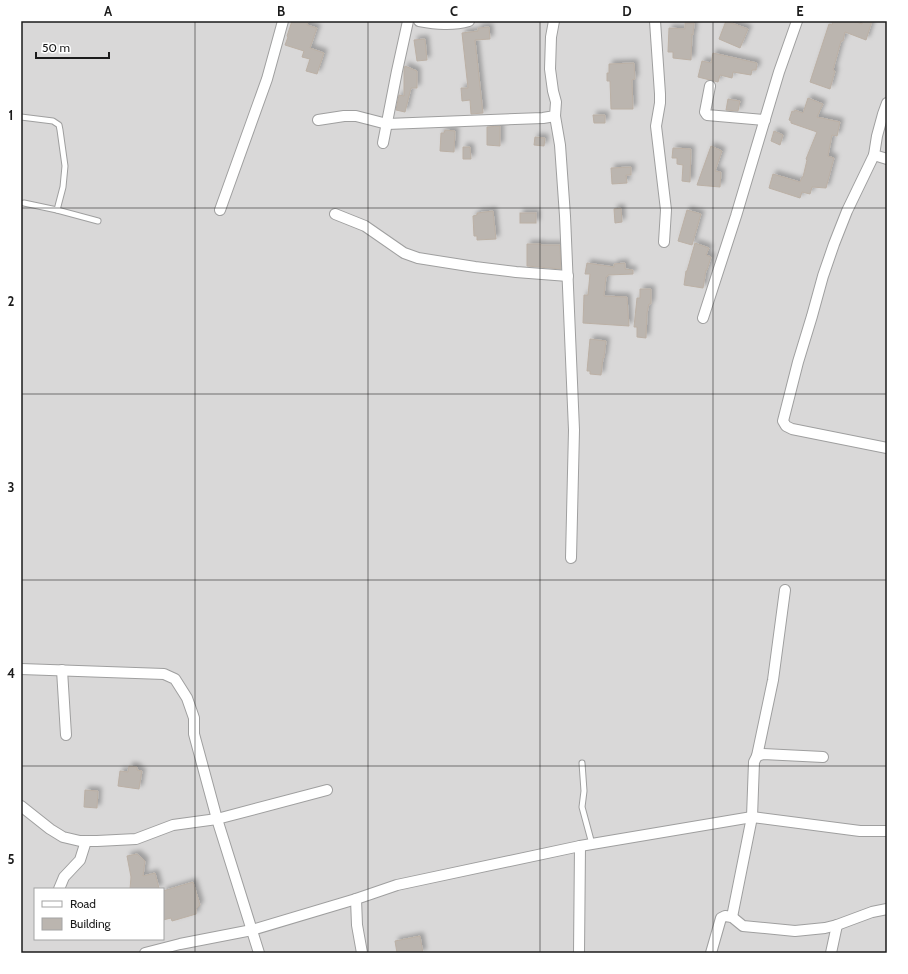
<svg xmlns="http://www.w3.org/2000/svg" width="908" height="974" font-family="Cabin,sans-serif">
  <defs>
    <filter id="shadow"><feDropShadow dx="3.5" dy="-3.5" stdDeviation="2" flood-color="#0004"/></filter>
  </defs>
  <rect width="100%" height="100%" fill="#ebe8e1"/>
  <path fill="#d9d8d8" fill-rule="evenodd" d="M21 21H887V953H21ZM35 889H163V939H35Z"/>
  <g fill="#bbb5af" stroke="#bbb0a5" filter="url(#shadow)">
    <path d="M292 21H308L307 25 317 28 310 48 324 53 317 74 306 71 310 59 302 57 304 51 285 45 288 37 287 36Z"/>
    <path d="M726 21 748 29 740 48 719 39Z"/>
    <path d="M833 21H853L862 24 863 21H872L866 40 845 32 843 41H841L833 70 835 71 830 89 810 82 829 24 832 25Z"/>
    <path d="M685 23H694L693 35 692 34 691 60 673 58V52H668L669 28 685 29Z"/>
    <path d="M489 27 490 39 475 40 483 113 471 114 470 100 462 101 461 88H468L462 33 478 31V28Z"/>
    <path d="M425 39 427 60 417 61 414 40Z"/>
    <path d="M713 53 757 63 756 70H752L751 75 733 72 732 78 720 75 718 82 698 77 702 61 711 63Z"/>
    <path d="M634 63 635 79 632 80 633 109H611L610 81H607V73H609V64Z"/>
    <path d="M405 66 417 71V88H411L405 112 396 110 399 95 404 96V70Z"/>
    <path d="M808 98 823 104 817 117 840 122 837 136 832 135 828 156 834 158 826 188 812 187 810 194 802 192 800 198 769 188 773 174 800 182 802 177H803L807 160 806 159 817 132 791 123V121L789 120 792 111 794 112 795 110 803 113Z"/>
    <path d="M728 99 740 101 738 111 726 110Z"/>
    <path d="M593 115H605V123H594Z"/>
    <path d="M500 126V146L487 145V127Z"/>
    <path d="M445 130 455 131 454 152 440 151 441 133H444Z"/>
    <path d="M774 131 783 135 780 145 771 141Z"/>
    <path d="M535 137 545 138 544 146 534 145Z"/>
    <path d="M711 146 722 151 715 171 721 172 720 187 697 185Z"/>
    <path d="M463 147H470L471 159H463Z"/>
    <path d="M673 148 691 149 690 182 682 181 683 165 677 164V158H672Z"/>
    <path d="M631 167V175H626L627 183 612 184 611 168Z"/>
    <path d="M621 208 622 222 615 223 614 209Z"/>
    <path d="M687 210 701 214 692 245 678 241Z"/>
    <path d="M493 211 496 239 477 240V236H474L473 216 477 215V213Z"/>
    <rect x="520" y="213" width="16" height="10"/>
    <path d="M695 243 709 248 706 255 711 257 707 270H706L703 288 684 285 686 271H687Z"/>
    <path d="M527 244H541V245H560L561 269 527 266Z"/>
    <path d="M587 263 614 267V264L625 263V269L633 270V274L608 275 607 277H606L604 296 627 297 629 326 583 323 584 295H588L590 274H585Z"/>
    <path d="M640 289H651V304H649L647 313 646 338 637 337V327H634L637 298H640Z"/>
    <path d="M590 339 606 341 604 358H603L601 375 590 374V371H587Z"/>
    <path d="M129 766 137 767V770L142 771 139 789 118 786 120 771 128 772Z"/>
    <path d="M85 790 98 791 97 808 84 807Z"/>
    <path d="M137 854 145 861 143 876 155 873 159 888 154 889H130L131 877 127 856Z"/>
    <path d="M193 882 200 905 196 909V914L172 921 171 918 163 920V891Z"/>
    <path d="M420 936 423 953H397L395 941Z"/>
  </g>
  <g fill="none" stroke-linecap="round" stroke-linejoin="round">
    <defs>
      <g id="service">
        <path d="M21 117 53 121 59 125 60 130 65 166 63 187 57 210"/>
        <path d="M24 203 57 210 98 221"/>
        <path d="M582 763 584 791 582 807 592 844"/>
      </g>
      <g id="minor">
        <path d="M419 21C436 24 452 26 469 21"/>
        <path d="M655 21 660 94V103L656 126 666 210 664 242"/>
        <path d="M710 86 705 112 707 115 765 120"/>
        <path d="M887 103 883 114 877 136 874 155 847 211 834 244 823 276 812 316 798 362 783 421 786 426 792 429 887 448"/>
        <path d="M555 116 560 145 565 216 574 430 571 558"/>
        <path d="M318 120 344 116H356L387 124 543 118 555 116 556 102 553 91 550 69 551 37 554 21"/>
        <path d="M383 143 397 71 408 21"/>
        <path d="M874 155 887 159"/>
        <path d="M220 210 267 79 283 21"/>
        <path d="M335 214 365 226 404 253 418 258 475 267 516 272 568 276"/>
        <path d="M703 318 736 216 779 72 797 21"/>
        <path d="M21 669 164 674 175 679 187 698 194 718V734L217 819 259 953"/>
        <path d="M62 670 66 735"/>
        <path d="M757 756 763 754 823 757"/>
        <path d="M21 806 50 829 63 837 80 841H97L136 839 173 825 217 819 327 790"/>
        <path d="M59 889 64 877 80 860 86 841"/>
        <path d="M732 917 752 817 754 762 757 756 773 680 785 590"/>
        <path d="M145 953 180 944 252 930 356 899"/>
        <path d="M362 953 357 925 356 899 397 885 580 846 752 817 860 831H887"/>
        <path d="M579 953 580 846"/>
        <path d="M711 953 721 918 725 916 732 917 743 926 795 931 825 928 837 925 872 912 887 909"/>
        <path d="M831 953 837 925"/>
      </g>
    </defs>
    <use href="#service" stroke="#9f9f9f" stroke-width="7"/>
    <use href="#minor" stroke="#9f9f9f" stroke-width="12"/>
    <use href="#service" stroke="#fff" stroke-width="5"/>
    <use href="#minor" stroke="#fff" stroke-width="10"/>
  </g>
  <path fill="none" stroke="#1b1b1b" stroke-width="1" stroke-opacity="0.55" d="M195 21V953M368 21V953M540 21V953M713 21V953M21 208H887M21 394H887M21 580H887M21 766H887"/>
  <rect width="908" height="974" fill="none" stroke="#ffffff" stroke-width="44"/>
  <rect x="34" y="888" width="130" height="52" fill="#ffffff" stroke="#a4a4a4"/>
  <rect x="42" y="901" width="20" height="6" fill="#ffffff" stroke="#a4a4a4"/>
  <text x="70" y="908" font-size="12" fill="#1b1b1b">Road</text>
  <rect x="42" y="918" width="20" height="12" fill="#bbb5af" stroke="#a4a4a4"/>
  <text x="70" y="928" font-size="12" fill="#1b1b1b">Building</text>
  <path d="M36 52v6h73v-6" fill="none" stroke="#1b1b1b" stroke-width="2"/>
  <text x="42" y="52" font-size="12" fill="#1b1b1b" stroke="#ffffff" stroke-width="3" paint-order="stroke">50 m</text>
  <rect x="22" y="22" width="864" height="930" fill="none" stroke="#1b1b1b" stroke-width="1.5"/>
  <g font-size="13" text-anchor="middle" font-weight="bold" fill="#1b1b1b">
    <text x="108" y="16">A</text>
    <text x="281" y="16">B</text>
    <text x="454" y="16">C</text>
    <text x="627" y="16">D</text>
    <text x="800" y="16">E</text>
    <text x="11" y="120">1</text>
    <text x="11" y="306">2</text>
    <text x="11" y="492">3</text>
    <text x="11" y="678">4</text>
    <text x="11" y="864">5</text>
  </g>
</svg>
